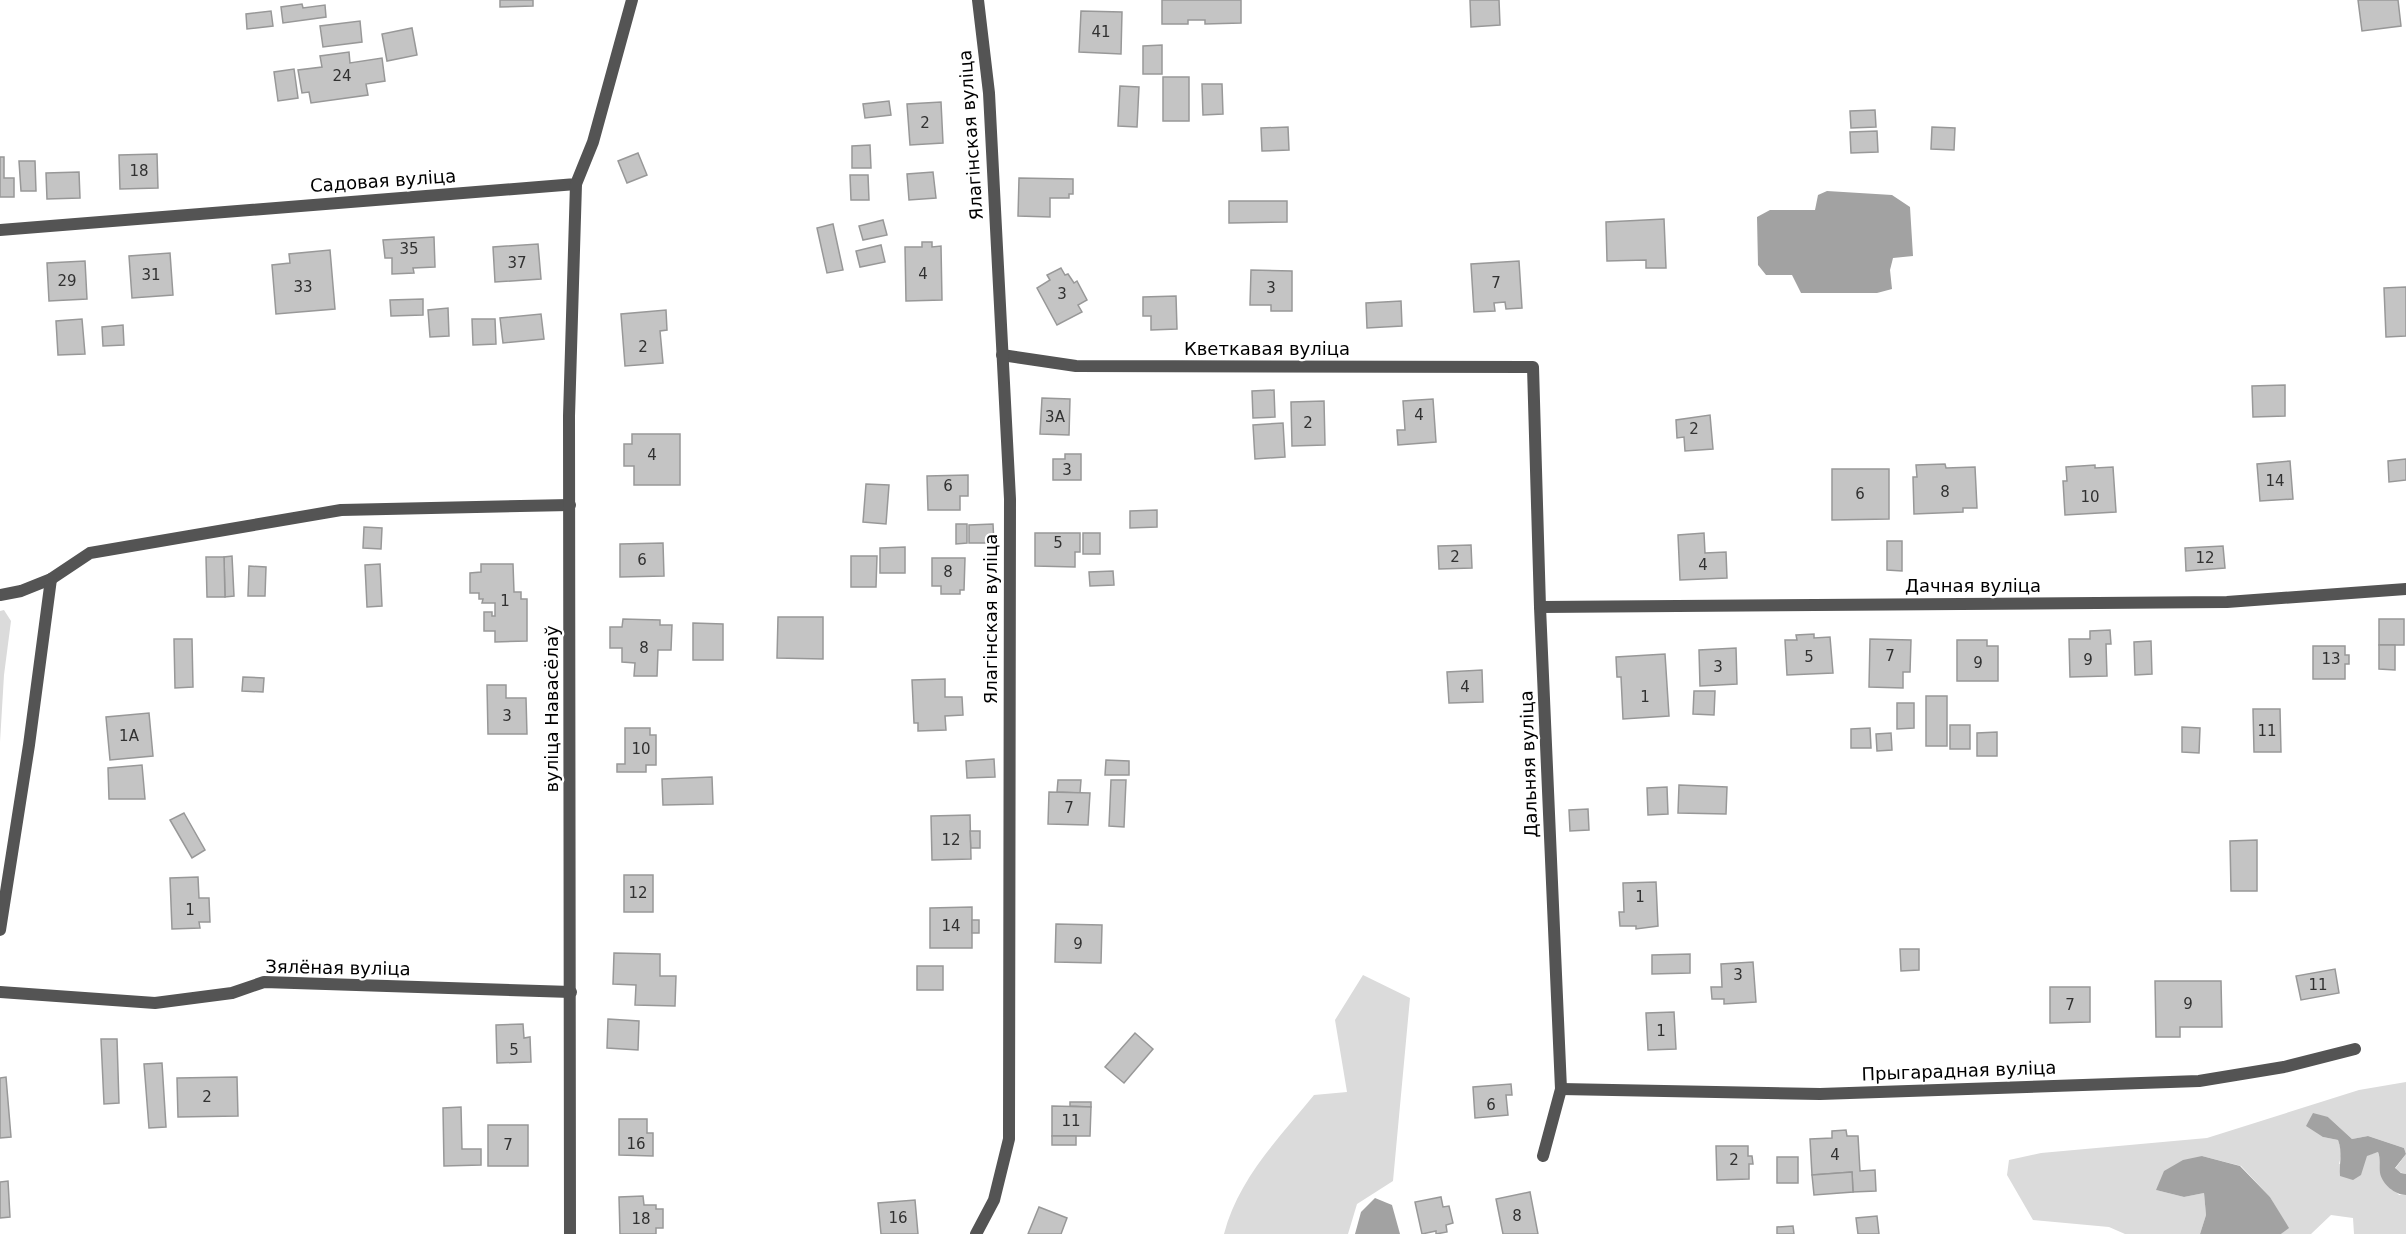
<svg xmlns="http://www.w3.org/2000/svg" width="2406" height="1234" font-family="'DejaVu Sans',sans-serif">
  <rect width="100%" height="100%" fill="#fff"/>
  <g fill="#dbdbdb">
    <path d="M4 610 11 621 4 675 0 742V611Z"/>
    <path d="M1363 975 1410 998 1393 1181 1357 1204 1348 1234H1224C1238 1179 1279 1138 1314 1095L1347 1092 1335 1020Z"/>
    <path d="M2406 1082V1174L2402 1173 2395 1169 2406 1154 2404 1148 2368 1136 2352 1139 2328 1117 2323 1137 2338 1140 2342 1152 2339 1164 2378 1152 2381 1161 2380 1173 2399 1195H2406V1234H2354L2353 1218 2331 1215 2311 1234H2281L2288 1228 2270 1197 2241 1166 2202 1156 2156 1190 2184 1197 2204 1193 2206 1215 2200 1234H2125L2109 1227 2033 1220 2007 1175 2009 1160 2041 1153 2207 1138 2359 1090Z"/>
  </g>
  <g fill="#a2a2a2">
    <path d="M1827 191 1892 195 1910 207 1913 256 1893 258 1890 270 1892 289 1877 293H1801L1792 275H1766L1758 265 1757 217 1770 210H1815L1818 195Z"/>
    <path d="M2313 1113 2328 1117 2352 1139 2368 1136 2404 1148 2406 1154 2395 1168 2401 1173 2406 1174V1195C2395 1195 2382 1184 2380 1173 2379 1165 2381 1160 2378 1152L2367 1156 2361 1175 2353 1180 2340 1176C2339 1163 2343 1153 2338 1140L2323 1137 2306 1126Z"/>
    <path d="M2202 1156 2240 1166 2270 1197 2289 1228 2281 1234H2200L2206 1215 2204 1193 2184 1197 2156 1190 2164 1171 2183 1160Z"/>
    <path d="M1375 1198 1392 1205 1400 1234H1355L1361 1212Z"/>
  </g>
  <g fill="#c4c4c4" stroke="#989898" stroke-width="1.5">
    <path d="M500 0H533V6L500 7Z"/>
    <path d="M1162 0H1241V23L1205 24V20H1188V24H1162Z"/>
    <path d="M1470 0H1499L1500 25 1471 27Z"/>
    <path d="M2358 0H2398L2401 26 2362 31Z"/>
    <path d="M302 4 303 8 325 5 326 17 283 23 281 7Z"/>
    <path d="M271 11 273 26 247 29 246 14Z"/>
    <path d="M1081 11 1122 12 1121 54 1079 52Z"/>
    <path d="M360 21 362 42 323 47 320 26Z"/>
    <path d="M412 28 417 55 387 61 382 34Z"/>
    <path d="M1162 45V74H1143V46Z"/>
    <path d="M349 52 350 63 382 58 385 81 366 84 368 95 311 103 309 92 302 93 298 70 322 67 320 56Z"/>
    <path d="M294 69 298 98 278 101 274 72Z"/>
    <rect x="1163" y="77" width="26" height="44"/>
    <path d="M1202 84H1222L1223 114 1203 115Z"/>
    <path d="M1120 86 1139 87 1137 127 1118 126Z"/>
    <path d="M889 101 891 115 865 118 863 104Z"/>
    <path d="M941 102 943 143 910 145 907 104Z"/>
    <path d="M1875 110 1876 127 1851 128 1850 111Z"/>
    <path d="M1288 127 1289 150 1262 151 1261 128Z"/>
    <path d="M1932 127 1955 128 1954 150 1931 149Z"/>
    <path d="M1877 131 1878 152 1851 153 1850 132Z"/>
    <path d="M870 145 871 168H852V146Z"/>
    <path d="M638 153 647 175 627 183 618 161Z"/>
    <path d="M157 154 158 188 120 189 119 155Z"/>
    <path d="M0 157H4V178H14V197H0Z"/>
    <path d="M19 161H35L36 191H21Z"/>
    <path d="M79 172 80 198 47 199 46 173Z"/>
    <path d="M933 172 936 198 909 200 907 174Z"/>
    <path d="M850 175H868L869 200H851Z"/>
    <path d="M1019 178 1073 179V194H1069V198H1050V217L1018 216Z"/>
    <path d="M1229 201H1287V222L1229 223Z"/>
    <path d="M1664 219 1666 268H1646V260L1607 261 1606 222Z"/>
    <path d="M883 220 887 235 863 240 859 226Z"/>
    <path d="M833 224 843 270 827 273 817 228Z"/>
    <path d="M434 237 435 267 413 268 414 273 392 274V258H385L383 240Z"/>
    <path d="M922 242H932V247L941 246 942 300 906 301 905 247H922Z"/>
    <path d="M538 244 541 279 495 282 493 247Z"/>
    <path d="M881 245 885 262 860 267 856 251Z"/>
    <path d="M330 250 335 309 276 314 272 265 290 263 289 254Z"/>
    <path d="M170 253 173 295 132 298 129 256Z"/>
    <path d="M85 261 87 299 49 301 47 263Z"/>
    <path d="M1519 261 1522 308 1506 309 1505 302 1494 303 1495 311 1474 312 1471 264Z"/>
    <path d="M1061 268 1065 275 1068 274 1074 283 1077 281 1087 300 1078 305 1082 312 1057 325 1037 288 1050 280 1047 275Z"/>
    <path d="M1251 270 1292 271V311H1271V305H1250Z"/>
    <path d="M2406 287V336L2386 337 2384 288Z"/>
    <path d="M1176 296 1177 329 1151 330V316H1143V297Z"/>
    <path d="M423 299V315L391 316 390 300Z"/>
    <path d="M1401 301 1402 326 1367 328 1366 303Z"/>
    <path d="M448 308 449 336 430 337 428 310Z"/>
    <path d="M666 310 667 330 660 331 663 363 625 366 621 314Z"/>
    <path d="M541 314 544 339 503 343 500 318Z"/>
    <path d="M82 319 85 354 58 355 56 321Z"/>
    <path d="M472 319H495L496 344 473 345Z"/>
    <path d="M123 325 124 345 103 346 102 327Z"/>
    <path d="M2285 385V416L2253 417 2252 386Z"/>
    <path d="M1274 390 1275 417 1253 418 1252 391Z"/>
    <path d="M1042 398 1070 399 1069 435 1040 434Z"/>
    <path d="M1433 399 1436 442 1398 445 1397 430H1405L1403 401Z"/>
    <path d="M1324 401 1325 445 1292 446 1291 402Z"/>
    <path d="M1710 415 1713 449 1685 451 1684 437 1677 438 1676 420Z"/>
    <path d="M1283 423 1285 457 1255 459 1253 425Z"/>
    <path d="M632 434H680V485H634V466H624V444H632Z"/>
    <path d="M1065 454H1081V480H1053V459H1065Z"/>
    <path d="M2406 459V480L2389 482 2388 461Z"/>
    <path d="M2290 461 2293 499 2260 501 2257 464Z"/>
    <path d="M1945 464 1946 468 1975 467 1977 508H1963V512L1914 514 1913 477H1917L1916 465Z"/>
    <path d="M2095 465V468L2113 467 2116 512 2065 515 2063 481H2067L2066 467Z"/>
    <path d="M1832 469H1889V519L1832 520Z"/>
    <path d="M968 475V496H960V510H928L927 476Z"/>
    <path d="M866 484 889 485 886 524 863 522Z"/>
    <path d="M1157 510V527L1130 528V511Z"/>
    <path d="M956 524H967V543L956 544Z"/>
    <path d="M993 524 994 543H969V525Z"/>
    <path d="M364 527 382 528 381 549 363 548Z"/>
    <path d="M1035 533H1080V552H1075V567L1035 566Z"/>
    <rect x="1083" y="533" width="17" height="21"/>
    <path d="M1704 533 1705 553 1726 552 1727 578 1680 580 1678 535Z"/>
    <path d="M1887 541H1902V571L1887 570Z"/>
    <path d="M663 543 664 576 620 577V544Z"/>
    <path d="M1471 545 1472 568 1439 569 1438 546Z"/>
    <path d="M2223 546 2225 568 2186 571 2185 548Z"/>
    <path d="M905 547V573H880V548Z"/>
    <path d="M232 556 234 596 225 597 224 557Z"/>
    <path d="M851 556H877L876 587H851Z"/>
    <path d="M206 557H224L225 597H207Z"/>
    <path d="M932 558H965L964 590H960V594H941V586H932Z"/>
    <path d="M380 564 382 606 367 607 365 565Z"/>
    <path d="M481 564H513L514 592H521V599H527V641L495 642V631H484V612H492V616H495V603H482L483 599H479V593H470V573L481 572Z"/>
    <path d="M249 566 266 567 265 596H248Z"/>
    <path d="M1113 571 1114 585 1090 586 1089 572Z"/>
    <path d="M778 617H823V659L777 658Z"/>
    <path d="M623 619 660 620V625H672L671 650H658L657 676H634L635 663 622 662V648H610V627H622Z"/>
    <rect x="2379" y="619" width="25" height="26"/>
    <path d="M693 623 723 624V660H693Z"/>
    <path d="M2110 630 2111 644H2106L2107 676 2070 677 2069 639H2090V631Z"/>
    <path d="M1814 634V638L1830 637 1833 673 1787 675 1785 640H1797L1796 635Z"/>
    <path d="M174 639H192L193 687 175 688Z"/>
    <path d="M1870 639 1911 640 1910 672H1903V688L1869 687Z"/>
    <path d="M1957 640H1987V646H1998V681H1957Z"/>
    <path d="M2151 641 2152 674 2135 675 2134 642Z"/>
    <path d="M2379 645H2395V670L2379 669Z"/>
    <path d="M2313 646H2345V655H2349V664H2345V679H2313Z"/>
    <path d="M1736 648 1737 684 1700 686 1699 650Z"/>
    <path d="M1665 654 1669 716 1623 719 1621 677H1617L1616 657Z"/>
    <path d="M1482 670 1483 702 1449 703 1447 672Z"/>
    <path d="M243 677 264 678 263 692 242 691Z"/>
    <path d="M945 679V697H962L963 715 945 716 946 730 918 731V723H914L912 680Z"/>
    <path d="M487 685H506V698H526L527 734H488Z"/>
    <path d="M1694 691H1715L1714 715 1693 714Z"/>
    <rect x="1926" y="696" width="21" height="50"/>
    <path d="M1897 703H1914V728L1897 729Z"/>
    <path d="M2253 709H2280L2281 752H2254Z"/>
    <path d="M149 713 153 756 110 760 106 717Z"/>
    <rect x="1950" y="725" width="20" height="24"/>
    <path d="M2182 727 2200 728 2199 753 2182 752Z"/>
    <path d="M625 728H650V735H656V765H646V772H617V764H625Z"/>
    <path d="M1870 728 1871 748H1851V729Z"/>
    <path d="M1997 732V756H1977V733Z"/>
    <path d="M1891 733 1892 750 1877 751 1876 734Z"/>
    <path d="M994 759 995 777 967 778 966 761Z"/>
    <path d="M1106 760 1129 761V775H1105Z"/>
    <path d="M142 765 145 799H109L108 768Z"/>
    <path d="M712 777 713 804 663 805 662 779Z"/>
    <path d="M1058 780H1081L1080 793 1057 792Z"/>
    <path d="M1111 780H1126L1124 827 1109 826Z"/>
    <path d="M1679 785 1727 787 1726 814 1678 813Z"/>
    <path d="M1667 787 1668 814 1648 815 1647 788Z"/>
    <path d="M1049 792 1090 793 1088 825 1048 824Z"/>
    <path d="M1588 809 1589 830 1570 831 1569 810Z"/>
    <path d="M184 813 205 850 192 858 170 820Z"/>
    <path d="M970 815 971 859 932 860 931 816Z"/>
    <path d="M970 831H980V848H971Z"/>
    <path d="M2257 840V891H2231L2230 841Z"/>
    <rect x="624" y="875" width="29" height="37"/>
    <path d="M198 877 199 898H209L210 922H199L200 928 172 929 170 878Z"/>
    <path d="M1656 882 1658 926 1636 929V926H1620L1619 912H1624L1623 883Z"/>
    <path d="M972 907V948H930V908Z"/>
    <rect x="972" y="920" width="7" height="13"/>
    <path d="M1056 924 1102 925 1101 963 1055 962Z"/>
    <path d="M1900 949H1919V970L1901 971Z"/>
    <path d="M614 953 660 954V976H676L675 1006 635 1005 636 985 613 984Z"/>
    <path d="M1690 954V973L1652 974V955Z"/>
    <path d="M1753 962 1756 1002 1724 1004V999H1712L1711 987H1722L1721 964Z"/>
    <rect x="917" y="966" width="26" height="24"/>
    <path d="M2335 969 2339 993 2301 1000 2296 976Z"/>
    <path d="M2155 981H2221L2222 1027H2180V1037H2156Z"/>
    <path d="M2050 987H2090V1022L2050 1023Z"/>
    <path d="M1674 1012 1676 1049 1648 1050 1646 1013Z"/>
    <path d="M608 1019 639 1021 638 1050 607 1048Z"/>
    <path d="M523 1024 524 1038 530 1037 531 1062 497 1063 496 1025Z"/>
    <path d="M1135 1033 1153 1049 1124 1083 1105 1067Z"/>
    <path d="M101 1039H117L119 1103 104 1104Z"/>
    <path d="M162 1063 166 1127 149 1128 144 1064Z"/>
    <path d="M6 1077 11 1137 0 1138V1078Z"/>
    <path d="M237 1077 238 1116 178 1117 177 1078Z"/>
    <path d="M1511 1084 1512 1095H1506L1508 1115 1475 1118 1473 1087Z"/>
    <path d="M1070 1102H1091V1107L1070 1106Z"/>
    <path d="M1052 1106 1091 1107 1090 1136H1052Z"/>
    <path d="M461 1107 462 1149H481V1165L444 1166 443 1108Z"/>
    <path d="M619 1119H647V1133H653V1156L619 1155Z"/>
    <rect x="488" y="1125" width="40" height="41"/>
    <path d="M1846 1130 1847 1136H1858L1860 1171 1875 1170 1876 1191 1853 1192 1852 1172 1812 1175 1810 1139 1832 1138V1131Z"/>
    <rect x="1052" y="1136" width="24" height="9"/>
    <path d="M1716 1146H1748V1156H1752L1753 1164H1749V1179L1717 1180Z"/>
    <rect x="1777" y="1157" width="21" height="26"/>
    <path d="M1852 1172 1853 1192 1814 1195 1812 1175Z"/>
    <path d="M8 1181 10 1217 0 1218V1182Z"/>
    <path d="M1530 1192 1538 1234H1503L1496 1199Z"/>
    <path d="M643 1196 644 1205H656V1209H663V1228H656V1234H620L619 1197Z"/>
    <path d="M1441 1197 1443 1207 1449 1206 1453 1223 1446 1225 1447 1232 1436 1234V1231L1422 1234 1415 1202Z"/>
    <path d="M915 1200 918 1234H881L878 1203Z"/>
    <path d="M1039 1207 1067 1218 1061 1234H1028Z"/>
    <path d="M1877 1216 1879 1234H1858L1856 1218Z"/>
    <path d="M1793 1226 1794 1234H1777V1227Z"/>
  </g>
  <g fill="none" stroke-linecap="round" stroke-linejoin="round">
    <g stroke="#545454" stroke-width="12">
      <path d="M0 230 576 184 593 142 632 0"/>
      <path d="M1002 355 1076 366 1533 367 1540 607 1561 1089 1543 1156"/>
      <path d="M0 595 21 591 51 579 90 553 341 510 570 505"/>
      <path d="M1540 607 2227 602 2406 589"/>
      <path d="M0 930 29 745 51 579"/>
      <path d="M0 992 155 1003 232 993 264 982 571 992"/>
      <path d="M1561 1089 1820 1094 2199 1081 2284 1067 2355 1049"/>
      <path d="M570 1234 569 416 576 184"/>
      <path d="M976 1234 994 1200 1009 1139 1010 499 989 93 978 0"/>
    </g>
  </g>
  <g text-anchor="middle" stroke-width="4.5" stroke-linejoin="round" paint-order="stroke">
    <g font-size="15" fill="#313131">
      <text x="1101" y="37">41</text>
      <text x="342" y="81">24</text>
      <text x="925" y="128">2</text>
      <text x="139" y="176">18</text>
      <text x="409" y="254">35</text>
      <text x="517" y="268">37</text>
      <text x="923" y="279">4</text>
      <text x="151" y="280">31</text>
      <text x="67" y="286">29</text>
      <text x="1496" y="288">7</text>
      <text x="303" y="292">33</text>
      <text x="1271" y="293">3</text>
      <text x="1062" y="299">3</text>
      <text x="643" y="352">2</text>
      <text x="1419" y="420">4</text>
      <text x="1055" y="422">3А</text>
      <text x="1308" y="428">2</text>
      <text x="1694" y="434">2</text>
      <text x="652" y="460">4</text>
      <text x="1067" y="475">3</text>
      <text x="2275" y="486">14</text>
      <text x="948" y="491">6</text>
      <text x="1945" y="497">8</text>
      <text x="1860" y="499">6</text>
      <text x="2090" y="502">10</text>
      <text x="1058" y="548">5</text>
      <text x="1455" y="562">2</text>
      <text x="2205" y="563">12</text>
      <text x="642" y="565">6</text>
      <text x="1703" y="570">4</text>
      <text x="948" y="577">8</text>
      <text x="505" y="606">1</text>
      <text x="644" y="653">8</text>
      <text x="1890" y="661">7</text>
      <text x="1809" y="662">5</text>
      <text x="2331" y="664">13</text>
      <text x="2088" y="665">9</text>
      <text x="1978" y="668">9</text>
      <text x="1718" y="672">3</text>
      <text x="1465" y="692">4</text>
      <text x="1645" y="702">1</text>
      <text x="507" y="721">3</text>
      <text x="2267" y="736">11</text>
      <text x="129" y="741">1А</text>
      <text x="641" y="754">10</text>
      <text x="1069" y="813">7</text>
      <text x="951" y="845">12</text>
      <text x="638" y="898">12</text>
      <text x="1640" y="902">1</text>
      <text x="190" y="915">1</text>
      <text x="951" y="931">14</text>
      <text x="1078" y="949">9</text>
      <text x="1738" y="980">3</text>
      <text x="2318" y="990">11</text>
      <text x="2188" y="1009">9</text>
      <text x="2070" y="1010">7</text>
      <text x="1661" y="1036">1</text>
      <text x="514" y="1055">5</text>
      <text x="207" y="1102">2</text>
      <text x="1491" y="1110">6</text>
      <text x="1071" y="1126">11</text>
      <text x="636" y="1149">16</text>
      <text x="508" y="1150">7</text>
      <text x="1835" y="1160">4</text>
      <text x="1734" y="1165">2</text>
      <text x="1517" y="1221">8</text>
      <text x="898" y="1223">16</text>
      <text x="641" y="1224">18</text>
    </g>
    <g font-size="18" fill="#000" stroke="#fff">
      <text transform="translate(971 135) rotate(-94)" y="6">Ялагінская вуліца</text>
      <text transform="translate(383 181) rotate(-4)" y="6">Садовая вуліца</text>
      <text x="1267" y="355">Кветкавая вуліца</text>
      <text x="1973" y="592">Дачная вуліца</text>
      <text transform="translate(991 619) rotate(-90)" y="6">Ялагінская вуліца</text>
      <text transform="translate(552 709) rotate(-90)" y="6">вуліца Навасёлаў</text>
      <text transform="translate(1529 764) rotate(-92)" y="6">Дальняя вуліца</text>
      <text transform="translate(338 968) rotate(1)" y="6">Зялёная вуліца</text>
      <text transform="translate(1959 1071) rotate(-2)" y="6">Прыгарадная вуліца</text>
    </g>
  </g>
</svg>
